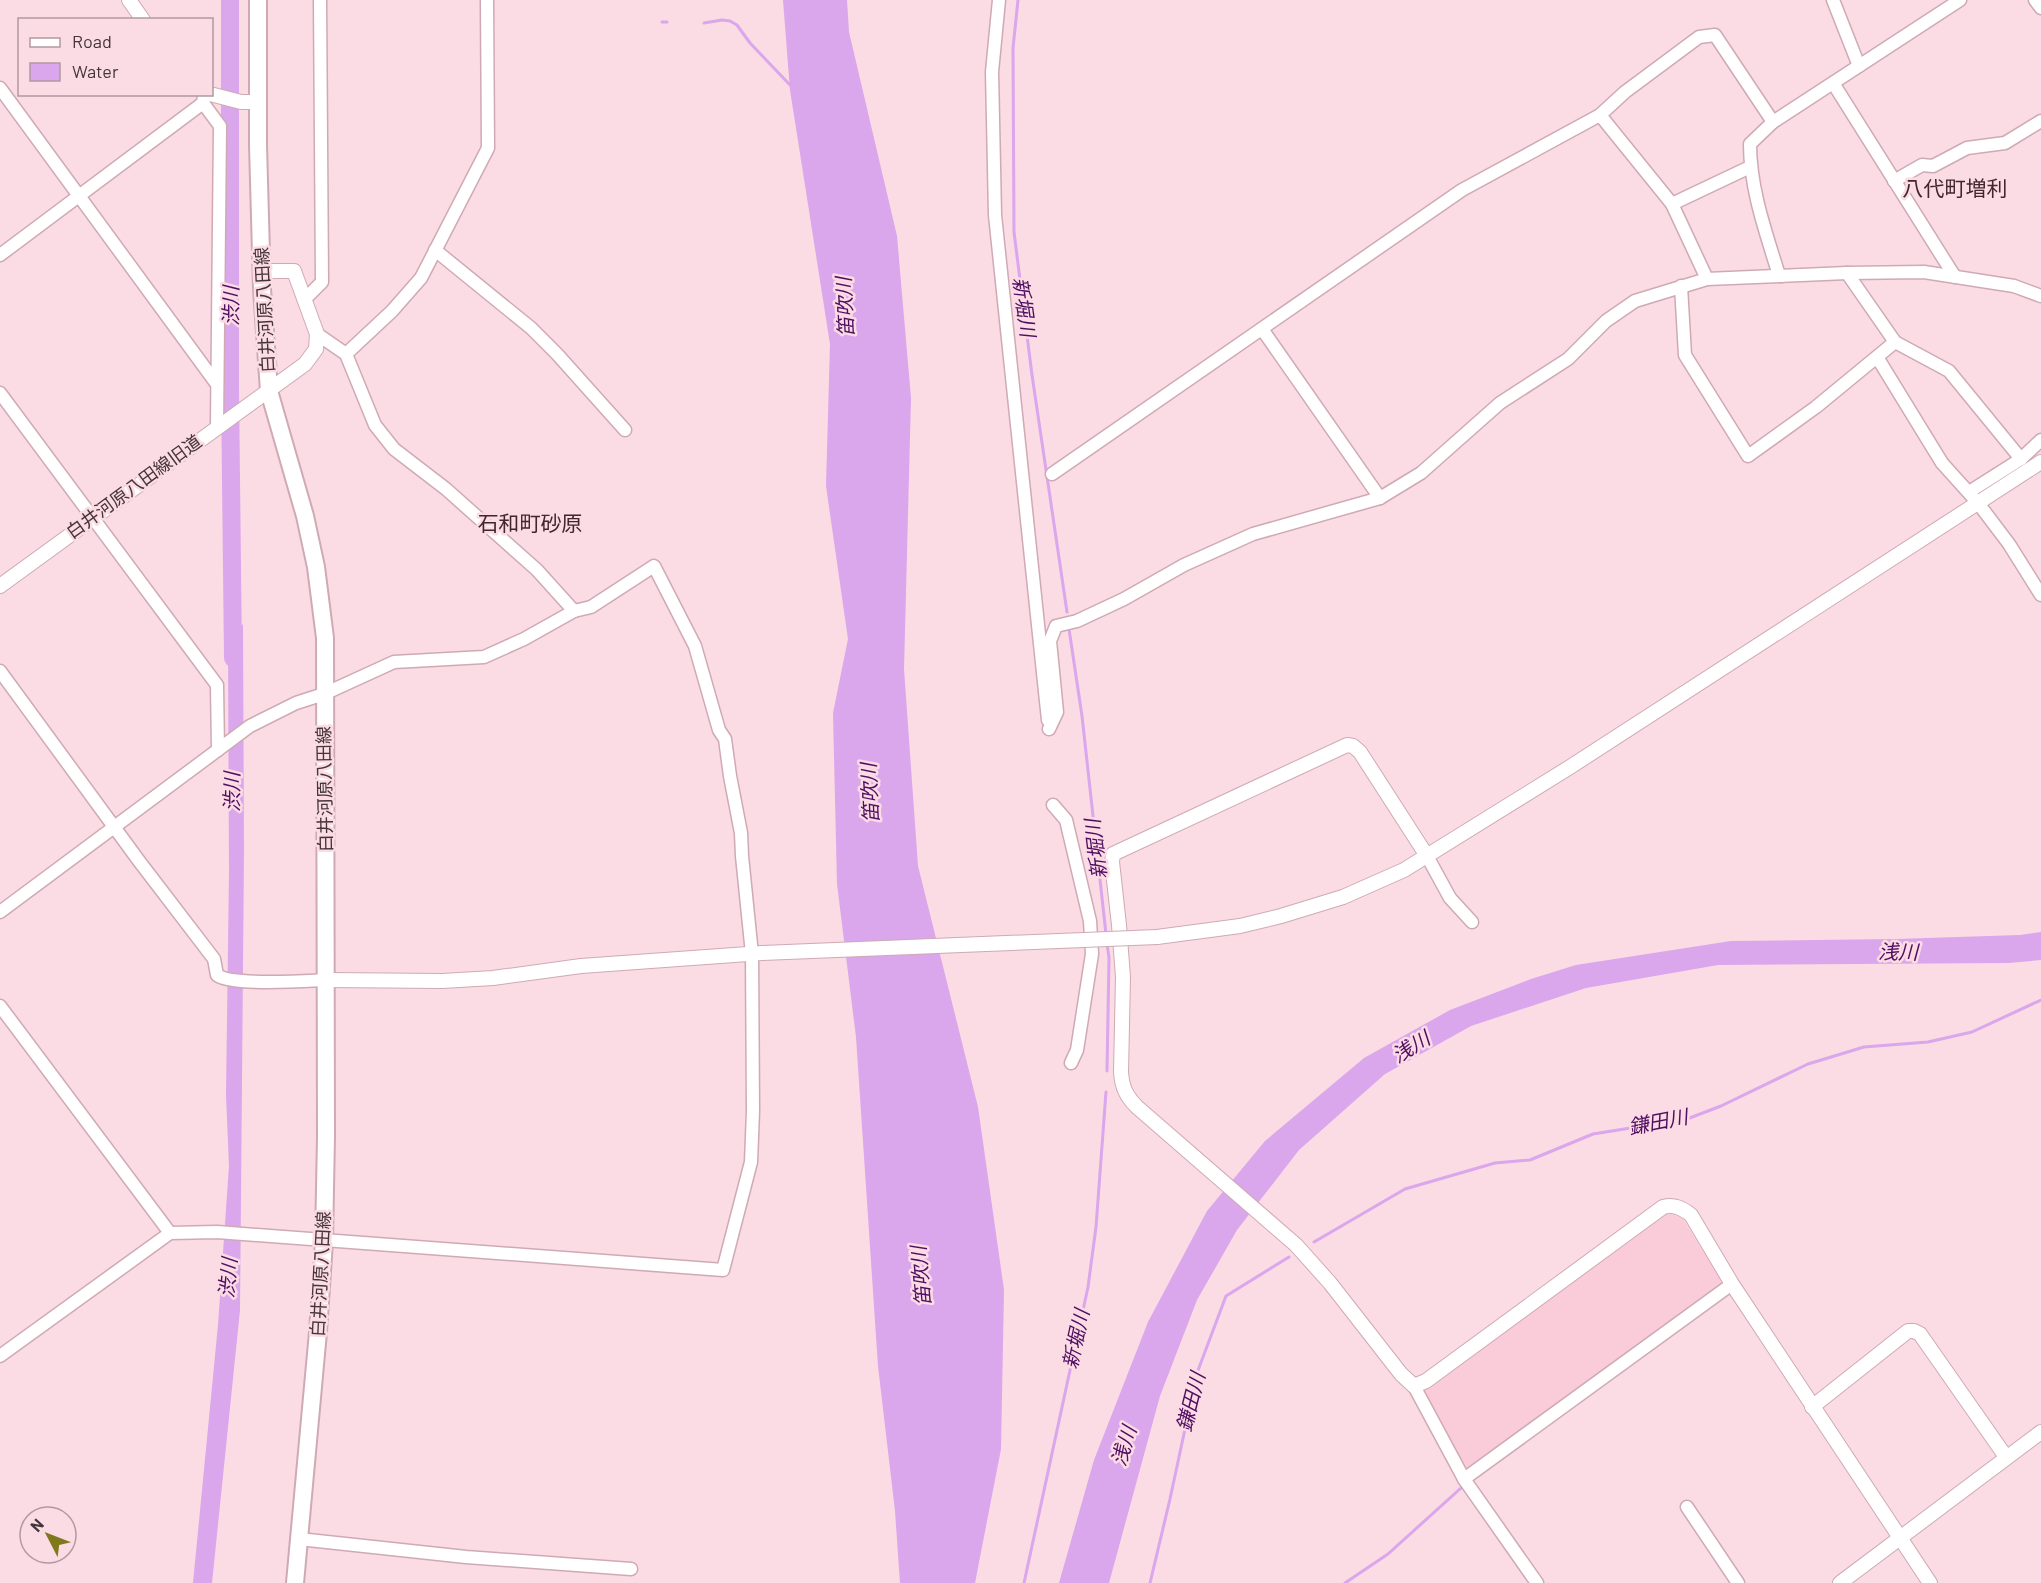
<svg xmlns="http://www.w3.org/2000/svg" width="2041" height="1583" font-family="Barlow,'Noto Sans JP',sans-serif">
  <rect width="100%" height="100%" fill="#fbdbe4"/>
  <path fill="#facbd8" d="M1666 1214 1681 1216 1724 1285 1467 1468 1422 1391Z"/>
  <g fill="#daa6ec">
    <path d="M783 0H847L849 32 897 236 911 398 904 669 918 866 978 1107 1004 1290 1001 1449 975 1583H900L895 1511 878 1366 856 1037 837 884 833 713 848 639 826 486 830 344 790 90Z"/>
    <path d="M243 624 244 851 240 1310 212 1583H193L218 1325 229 1166 226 1095 229 872 228 640Z"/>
    <path d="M2041 932V960L2009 963 1718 965 1586 988 1471 1026 1385 1074 1299 1150 1237 1230 1197 1300 1160 1396 1109 1583H1059L1094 1460 1148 1322 1207 1211 1265 1141 1364 1058 1450 1010 1531 979 1576 965 1731 941 1896 939 2020 935Z"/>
  </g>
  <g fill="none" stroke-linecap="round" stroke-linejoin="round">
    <g stroke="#daa6ec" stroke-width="3">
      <path d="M1018 0 1013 48 1014 232 1032 375 1067 612"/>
      <path d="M662 22H667"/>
      <path d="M704 23 722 20 730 21 737 25 750 43 792 87"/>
      <path d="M1069 629 1082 716 1106 934"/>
      <path d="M1107 943 1109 958 1107 1071"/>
      <path d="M1314 1242 1405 1189 1495 1163 1530 1160 1593 1134 1687 1119 1721 1106 1808 1064 1864 1047 1928 1042 1972 1032 2041 1000"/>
      <path d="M1024 1583 1088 1287 1096 1227 1106 1092"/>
      <path d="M1150 1583 1170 1499 1197 1373 1226 1296 1289 1257"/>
      <path d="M1345 1583 1388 1554 1461 1488"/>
    </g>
    <path stroke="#daa6ec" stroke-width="18" d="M230 0V390L233 658"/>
    <defs>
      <g id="minor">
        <path d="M999 0 992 72 995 215 1048 720"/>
        <path d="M1833 0 1859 66"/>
        <path d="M2035 0 2041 8"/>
        <path d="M1833 83 1955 277"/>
        <path d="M0 88 216 383"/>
        <path d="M203 103 220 126 217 426"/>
        <path d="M1600 115 1672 204 1707 279"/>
        <path d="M1894 181 1922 165 1933 166 1967 148 2005 143 2041 121"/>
        <path d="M1672 204 1750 167"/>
        <path d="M435 250 531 328 557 354 625 430"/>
        <path d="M0 255 203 103 204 96"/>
        <path d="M1847 273 1895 342 1949 371 2021 459"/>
        <path d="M1781 276 1778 272C1765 230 1750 188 1750 144L1773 122 1960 0"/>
        <path d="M1681 286 1685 355 1748 456 1816 407 1895 342"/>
        <path d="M305 299 322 282 320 0"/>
        <path d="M1262 329 1380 498"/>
        <path d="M317 334 346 354 375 425 394 449 446 489 537 570 574 611"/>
        <path d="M346 354 392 311 421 278 488 148 487 0"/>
        <path d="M1877 357 1942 463 1978 503 2009 544 2041 595"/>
        <path d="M0 393 217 685 218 750"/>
        <path d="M1052 474 1462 190 1600 115 1625 92 1699 37 1715 35 1773 122"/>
        <path d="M1969 492 2021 459 2041 440"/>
        <path d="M0 671 139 861 214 959 217 975C231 986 304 981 326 980"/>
        <path d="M1049 729 1057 712 1050 641 1056 626 1077 621 1124 599 1184 565 1253 534 1380 498 1421 473 1500 403 1568 359 1606 321 1635 301 1707 279 1847 273 1924 272 2014 286 2041 296"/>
        <path d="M1053 805 1066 820 1090 921 1092 954 1077 1050 1071 1063"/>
        <path d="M1427 856 1450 898 1472 922"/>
        <path d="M0 912 250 726 296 703 324 694 394 662 484 657 524 639 574 611 591 607 654 566 695 646 719 730 725 739 730 776 741 833 742 856 752 954 753 1111 751 1162 723 1270 217 1232 170 1233 0 1356"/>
        <path d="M0 1006 170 1233"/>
        <path d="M1414 1386 1464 1479 1537 1583"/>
        <path d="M1464 1479 1732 1284"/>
        <path d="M1687 1507 1738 1583"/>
        <path d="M299 1539 466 1557 631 1569"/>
      </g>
      <g id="tertiary">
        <path d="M129 0 143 20"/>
        <path d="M210 94 241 102H258"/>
        <path d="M0 586 305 364 316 349 317 334 294 271H262"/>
        <path d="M1427 856 1360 752 1353 746 1347 745 1113 854 1112 862 1119 925 1123 977 1121 1072C1122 1087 1126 1096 1137 1107L1296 1245 1330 1283 1401 1374 1414 1386 1426 1381 1663 1207C1674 1204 1682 1208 1691 1215L1732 1284 1930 1583"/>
        <path d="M1157 937 1240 926 1281 916 1343 897 1404 870 1570 767 2041 462"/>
        <path d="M326 980 442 981 493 978 581 966 762 953"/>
        <path d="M1812 1407 1908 1331H1914L1920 1334 2006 1457"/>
        <path d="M1840 1583 2041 1432"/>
      </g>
      <path id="secondary" d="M258 0V145L262 289 269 391 305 516 316 567 325 638 326 1136 324 1241 318 1332 295 1583"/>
    </defs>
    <use href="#minor" stroke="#cfaab4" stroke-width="15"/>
    <use href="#tertiary" stroke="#cfaab4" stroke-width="16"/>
    <use href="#secondary" stroke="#cfaab4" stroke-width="20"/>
    <use href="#minor" stroke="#fff" stroke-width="12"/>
    <use href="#tertiary" stroke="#fff" stroke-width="14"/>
    <use href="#secondary" stroke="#fff" stroke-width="16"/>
    <defs>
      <path id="tertiary-bridge" d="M762 953 1157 937"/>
    </defs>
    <use href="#tertiary-bridge" stroke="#cfaab4" stroke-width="16" stroke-linecap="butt"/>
    <use href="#tertiary-bridge" stroke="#fff" stroke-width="14"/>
  </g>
  <g text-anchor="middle" stroke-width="5" stroke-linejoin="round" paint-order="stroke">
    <g font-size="18" fill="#44353a" stroke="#fbdbe4">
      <text transform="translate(265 310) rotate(-93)" y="6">白井河原八田線</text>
      <text transform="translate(134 487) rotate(-36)" y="6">白井河原八田線旧道</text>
      <text transform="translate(325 789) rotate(-91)" y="6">白井河原八田線</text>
      <text transform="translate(321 1274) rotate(-87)" y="6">白井河原八田線</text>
    </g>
    <g font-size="20" font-style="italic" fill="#4f0e61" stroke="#fbdbe4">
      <text transform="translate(231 306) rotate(-90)" y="7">渋川</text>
      <text transform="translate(845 307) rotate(-93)" y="7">笛吹川</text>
      <text transform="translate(1024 307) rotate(82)" y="7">新堀川</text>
      <text transform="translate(232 792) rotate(-90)" y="7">渋川</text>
      <text transform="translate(870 793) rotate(-93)" y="7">笛吹川</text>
      <text transform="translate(1096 849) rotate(-97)" y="7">新堀川</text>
      <text transform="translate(1898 952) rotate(1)" y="7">浅川</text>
      <text transform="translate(1411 1047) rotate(-32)" y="7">浅川</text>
      <text transform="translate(1658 1122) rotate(-11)" y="7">鎌田川</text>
      <text transform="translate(921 1276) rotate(-95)" y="7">笛吹川</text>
      <text transform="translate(228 1278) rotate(-85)" y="7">渋川</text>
      <text transform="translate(1076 1339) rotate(-78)" y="7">新堀川</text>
      <text transform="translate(1191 1402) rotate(-76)" y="7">鎌田川</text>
      <text transform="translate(1124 1446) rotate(-73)" y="7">浅川</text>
    </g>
    <g font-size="21" fill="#42262f" stroke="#fbdbe4">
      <text x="1955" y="196">八代町増利</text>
      <text x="530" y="531">石和町砂原</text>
    </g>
  </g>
  <rect x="18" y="18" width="195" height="78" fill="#fbdbe4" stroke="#b299a0" stroke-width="1.5"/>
  <rect x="30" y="38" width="30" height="9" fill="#ffffff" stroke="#b299a0" stroke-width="1.5"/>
  <text x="72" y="48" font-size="18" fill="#44353a">Road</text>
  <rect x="30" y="63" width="30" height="18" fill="#daa6ec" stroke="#b299a0" stroke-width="1.5"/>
  <text x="72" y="78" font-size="18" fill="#44353a">Water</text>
  <g transform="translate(48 1535) rotate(312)"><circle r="28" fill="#fbdbe4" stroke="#b299a0" stroke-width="1.5"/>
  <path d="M0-4.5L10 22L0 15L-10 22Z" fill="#7f781d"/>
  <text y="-9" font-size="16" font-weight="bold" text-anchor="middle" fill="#44353a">N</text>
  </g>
</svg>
